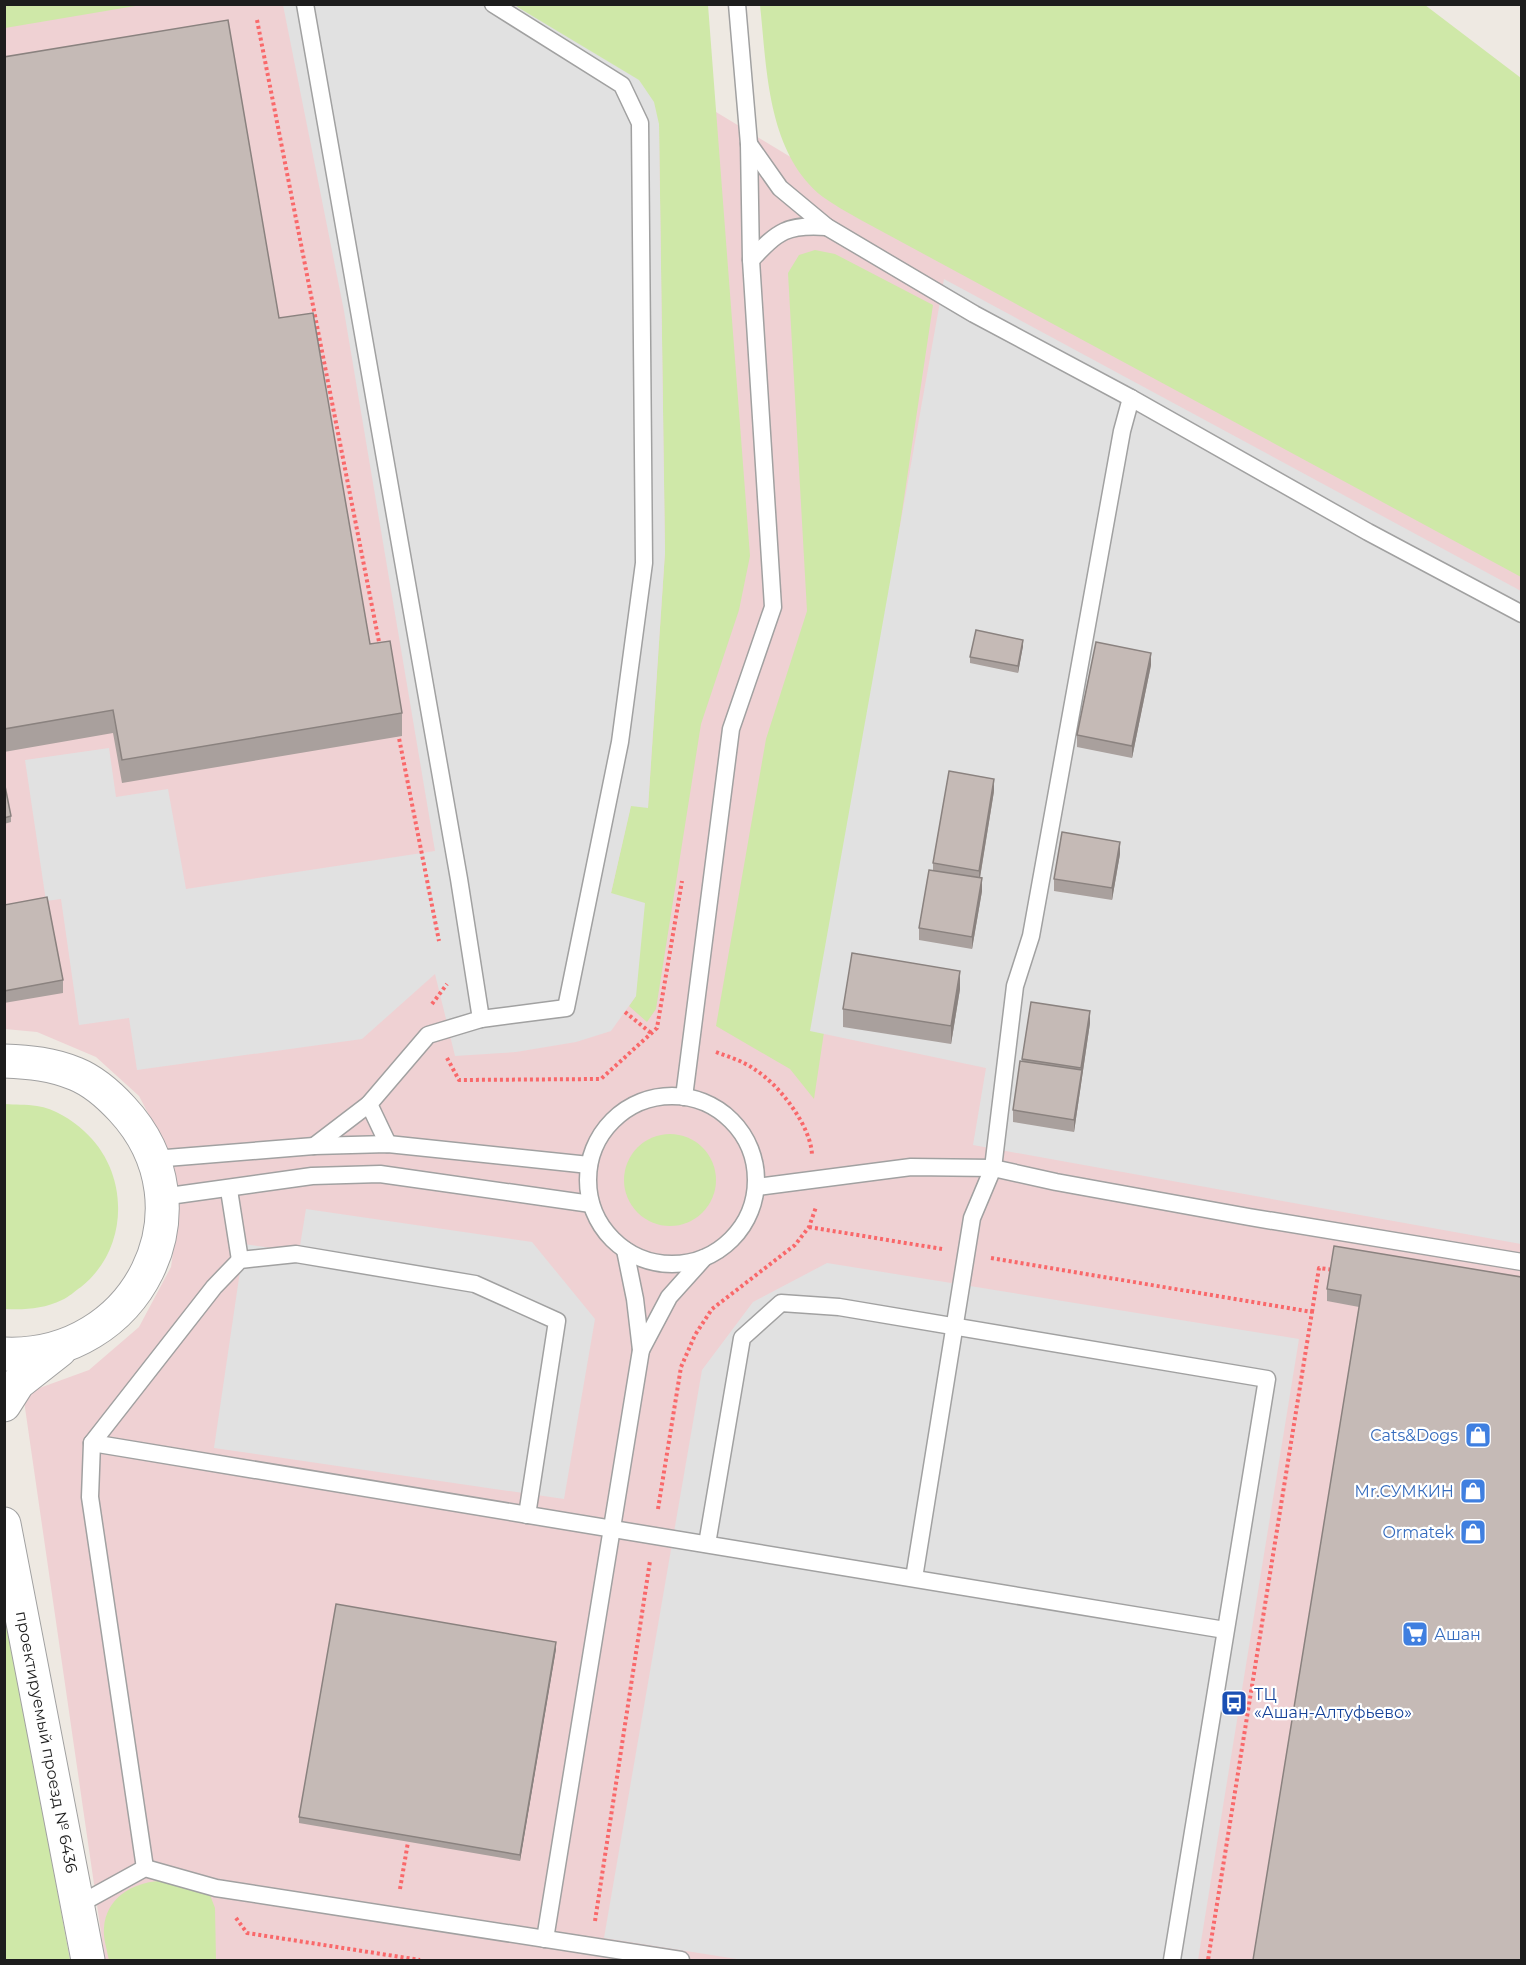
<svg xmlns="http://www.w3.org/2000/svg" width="1526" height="1965" font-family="Montserrat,sans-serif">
  <rect width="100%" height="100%" fill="#eee9e2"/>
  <path fill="#efd1d3" d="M4 5H539L948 252 1521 568V1960H105L23 1394 89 1370 139 1327 171 1267 179 1211 170 1155 139 1096 96 1057 37 1032 5 1029Z"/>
  <g fill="#cfe8a8">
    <path d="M5 4 141 5 5 28Z"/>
    <path d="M515 5H708L750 556 739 610 701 724 656 1009 647 1022 629 1006 636 996 611 893 631 805 648 807 665 552 659 124Z"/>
    <path d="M760 5H1425L1521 78V577L859 219C847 212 834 205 823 197 767 153 767 69 760 5Z"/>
    <path d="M815 250 835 254 933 305 814 1099 790 1069 716 1026 766 739 807 611 788 273 799 255Z"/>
    <path d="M5 1104C15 1105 26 1104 37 1106 54 1108 72 1120 84 1131 130 1172 130 1248 81 1287 75 1291 69 1297 62 1300 43 1309 25 1310 5 1309Z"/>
    <circle cx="670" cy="1180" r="46"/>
    <path d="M5 1607 70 1960H5Z"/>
    <path d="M159 1881 210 1895 215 1908 216 1960H109C107 1950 103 1938 104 1928 106 1898 132 1883 159 1881Z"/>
  </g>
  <g fill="#e1e1e1">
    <path d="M283 5H514L639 80 654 102 659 124 665 552 648 808 631 806 611 893 645 903 636 996 611 1031 576 1042 516 1052 455 1056 435 974 362 1039 137 1070 129 1018 79 1025 61 899 46 901 25 760 109 748 116 797 168 789 186 889 435 851 344 311Z"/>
    <path d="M944 279 1521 591V1244L973 1145 986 1068 810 1031Z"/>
    <path d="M306 1209 532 1242 595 1319 564 1499 214 1448 244 1244 299 1252Z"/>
    <path d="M827 1263 1299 1339 1198 1960H743L604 1938 702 1370 753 1302Z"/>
  </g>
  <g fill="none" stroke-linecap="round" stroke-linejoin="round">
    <defs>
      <g id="lane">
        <path d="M305 4 459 879 481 1019 428 1035 369 1104 314 1146"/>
        <path d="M749 144 780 188 827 227 974 314 1131 398 1368 532 1522 614"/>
        <path d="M751 260C778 231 787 224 827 227"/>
        <path d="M481 1019 566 1008 620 742 644 563 640 123 622 85 493 4"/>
        <circle cx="672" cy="1180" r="84"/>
        <path d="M684 1097 731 729 773 607 751 260 749 144 737 4"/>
        <path d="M369 1104 388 1144"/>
        <path d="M154 1159 314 1146 388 1144 589 1165"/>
        <path d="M757 1187 911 1167 993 1168 1056 1182 1249 1217 1522 1262"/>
        <path d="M229 1190 240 1260"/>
        <path d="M162 1197 312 1176 380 1174 591 1204"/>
        <path d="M641 1350 669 1297 704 1258"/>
        <path d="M92 1443 1225 1630"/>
        <path d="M707 1544 742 1338 781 1303 839 1307 1267 1379 1172 1960"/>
        <path d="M914 1578 972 1218 993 1168 1015 986 1031 936 1122 431 1131 398"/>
        <path d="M145 1868 90 1497 92 1443 214 1287 240 1260 296 1254 475 1284 557 1321 527 1515"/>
        <path d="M78 1905 145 1868 216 1888 681 1960"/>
        <path d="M545 1939 641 1350 635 1299 625 1250"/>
      </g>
      <g id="street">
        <path d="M4 1061C30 1062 52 1064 76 1074 93 1081 110 1096 122 1109 214 1208 137 1360 4 1354"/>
        <path d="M4 1405 18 1383 60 1350"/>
        <path d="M4 1524 88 1960"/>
      </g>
    </defs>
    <use href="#lane" stroke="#a1a1a1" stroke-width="19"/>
    <use href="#street" stroke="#a1a1a1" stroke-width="35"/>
    <g stroke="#f9686a" stroke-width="4" stroke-dasharray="3 3" stroke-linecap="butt">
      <path d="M257 20 380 647"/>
      <path d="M398 733 439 941"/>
      <path d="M432 1004 447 984"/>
      <path d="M625 1012 651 1033"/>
      <path d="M716 1052C729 1057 743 1061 754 1069 779 1084 811 1126 812 1155"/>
      <path d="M447 1058 459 1080 601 1079 657 1028 682 881"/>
      <path d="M809 1227 942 1249"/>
      <path d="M991 1258 1312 1312 1208 1960"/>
      <path d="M1312 1312 1319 1268 1334 1270"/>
      <path d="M658 1509 681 1367 695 1335 712 1309 795 1245 809 1227 816 1207"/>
      <path d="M400 1889 408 1842"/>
      <path d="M236 1918 247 1933 420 1960"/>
      <path d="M595 1921 650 1561"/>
    </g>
    <use href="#lane" stroke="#fff" stroke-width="16"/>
    <use href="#street" stroke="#fff" stroke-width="33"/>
  </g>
  <g fill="#a9a09d">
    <path d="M4 57 279 318 370 644 402 713V736L122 783 113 733 4 752Z"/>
    <path d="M1023 646 1018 673 970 663V657Z"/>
    <path d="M1151 665 1132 758 1077 747V735Z"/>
    <path d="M4 786 11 816V822L4 824Z"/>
    <path d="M994 791 980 878 982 891 972 949 919 940V928L933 870V863Z"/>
    <path d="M1120 854 1112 900 1054 891V879Z"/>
    <path d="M4 905 63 980V993L4 1003Z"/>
    <path d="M960 989 951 1044 843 1027V1009Z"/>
    <path d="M1031 1002 1090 1023 1074 1132 1013 1122V1110L1022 1061Z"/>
    <path d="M1521 1277 1359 1307 1327 1301V1289Z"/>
    <path d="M556 1649 520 1861 299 1823V1817Z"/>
  </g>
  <g fill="#8a827f">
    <path d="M1023 640V646L1018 673V666Z"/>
    <path d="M1151 653V665L1132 758V746Z"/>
    <path d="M994 779V791L979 883V871Z"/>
    <path d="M1120 842V854L1112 900V888Z"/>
    <path d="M982 878V891L972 949V937Z"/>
    <path d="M960 971V989L951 1044V1026Z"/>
    <path d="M1090 1011V1023L1074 1132V1120L1081 1078V1068Z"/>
    <path d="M556 1642V1649L520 1861V1855Z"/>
  </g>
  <g fill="#c5bab6" stroke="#8a827f" stroke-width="1.5">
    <path d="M228 20 279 318 313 313 370 644 390 641 402 713 122 760 113 710 4 729V57Z"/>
    <path d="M976 630 1023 640 1018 666 970 657Z"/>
    <path d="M1096 642 1151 653 1132 746 1077 735Z"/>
    <path d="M949 771 994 779 979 871 933 863Z"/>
    <path d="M4 786H5L11 816 4 818Z"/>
    <path d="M1062 832 1120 842 1112 888 1054 879Z"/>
    <path d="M929 870 982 878 972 937 919 928Z"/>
    <path d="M47 897 63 980 4 991V905Z"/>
    <path d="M852 953 960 971 951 1026 843 1009Z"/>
    <path d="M1031 1002 1090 1011 1081 1068 1022 1059Z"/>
    <path d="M1020 1061 1082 1070 1074 1120 1013 1110Z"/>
    <path d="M1334 1246 1521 1277V1960H1253L1361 1295 1327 1289Z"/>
    <path d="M336 1604 556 1642 520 1855 299 1817Z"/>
  </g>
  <defs>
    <symbol id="shop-square" viewBox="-11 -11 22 22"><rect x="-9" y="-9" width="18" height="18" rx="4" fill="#3f7fe0" stroke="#fff"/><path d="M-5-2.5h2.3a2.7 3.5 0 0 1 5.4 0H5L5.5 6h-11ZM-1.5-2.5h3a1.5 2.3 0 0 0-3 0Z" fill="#fff"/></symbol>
    <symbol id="supermarket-square" viewBox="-11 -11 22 22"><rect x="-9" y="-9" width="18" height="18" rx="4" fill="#3f7fe0" stroke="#fff"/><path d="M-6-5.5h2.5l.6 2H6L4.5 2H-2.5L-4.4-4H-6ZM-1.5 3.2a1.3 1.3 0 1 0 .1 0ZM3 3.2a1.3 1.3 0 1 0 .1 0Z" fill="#fff"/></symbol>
    <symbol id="bus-square" viewBox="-11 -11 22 22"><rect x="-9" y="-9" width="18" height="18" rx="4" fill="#1a4fb4" stroke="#fff"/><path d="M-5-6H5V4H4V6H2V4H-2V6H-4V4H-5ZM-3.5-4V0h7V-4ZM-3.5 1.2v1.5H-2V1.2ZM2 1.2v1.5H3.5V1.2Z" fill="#fff"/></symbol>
  </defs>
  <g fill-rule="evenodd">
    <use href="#shop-square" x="1463" y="1420" width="30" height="30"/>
    <use href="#shop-square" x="1458" y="1476" width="30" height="30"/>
    <use href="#shop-square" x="1458" y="1517" width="30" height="30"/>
    <use href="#supermarket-square" x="1400" y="1619" width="30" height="30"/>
    <use href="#bus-square" x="1219" y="1688" width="30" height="30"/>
  </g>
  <g text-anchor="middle" stroke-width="4.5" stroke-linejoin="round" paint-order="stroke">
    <g font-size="16" fill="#366cbe" stroke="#fff" text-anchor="end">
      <text x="1458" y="1441">Cats&amp;Dogs</text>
      <text x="1454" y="1497">Mr.СУМКИН</text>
      <text x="1454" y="1538">Ormatek</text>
      <text x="1434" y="1640" text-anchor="start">Ашан</text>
    </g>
    <g font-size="16" fill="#164399" stroke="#fff" text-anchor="start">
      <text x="1254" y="1700">ТЦ<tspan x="1254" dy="18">«Ашан-Алтуфьево»</tspan></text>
    </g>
    <g font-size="16" fill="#1d1d1d" stroke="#fff">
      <text transform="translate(47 1742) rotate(79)" y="6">проектируемый проезд № 6436</text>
    </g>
  </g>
  <rect width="1526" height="1965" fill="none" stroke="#1d1d1d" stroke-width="12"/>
</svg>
